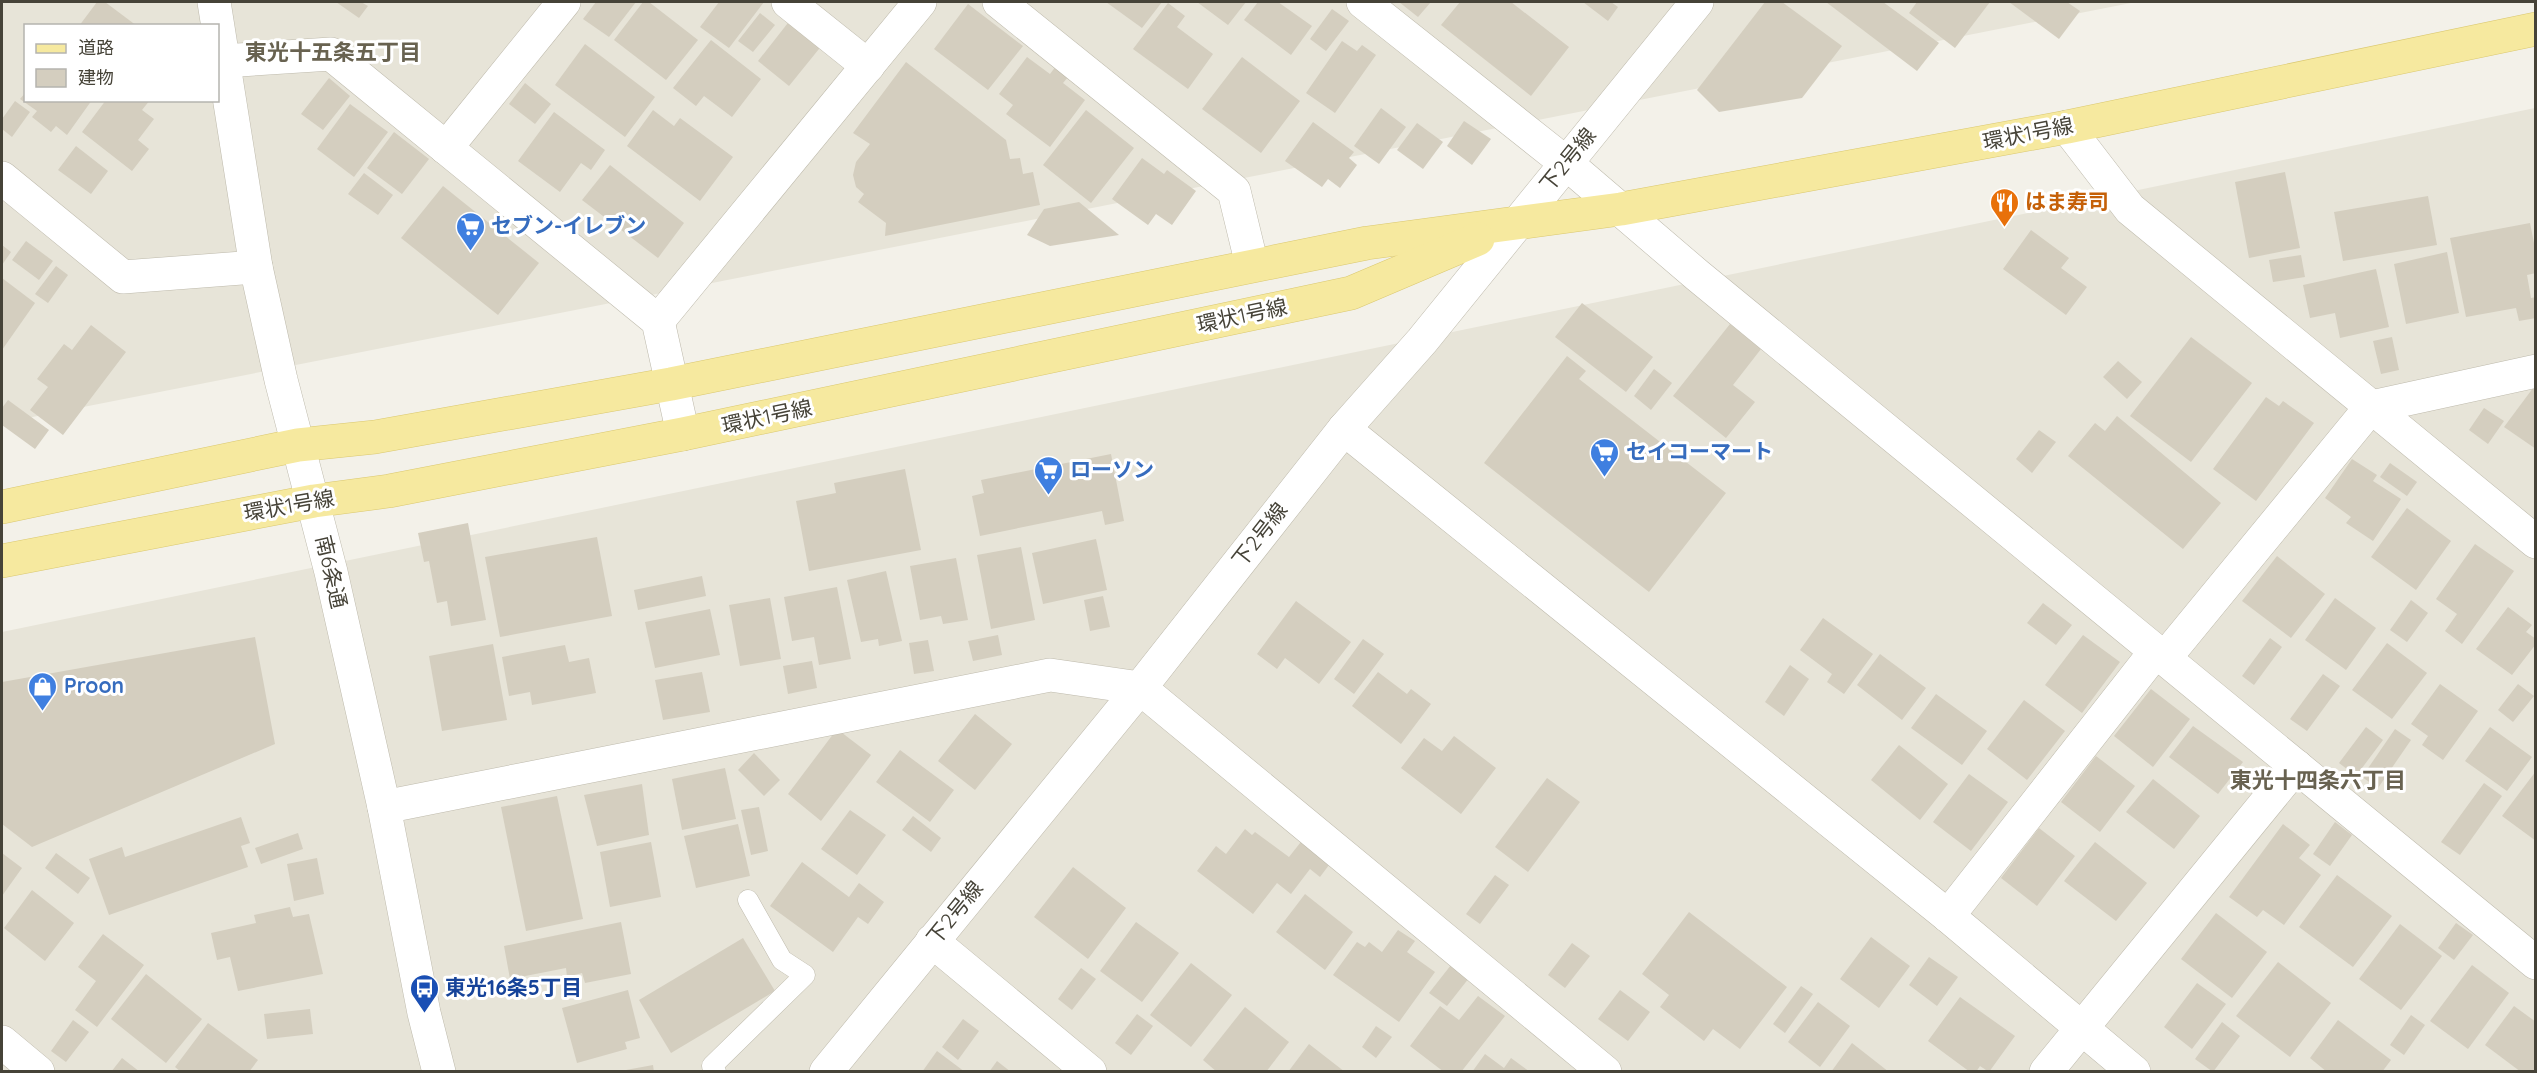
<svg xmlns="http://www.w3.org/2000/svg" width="2537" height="1073" font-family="Quicksand,'Noto Sans JP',sans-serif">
  <rect width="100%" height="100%" fill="#f3f1e9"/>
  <g fill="#e7e4d8" fill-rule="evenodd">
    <path d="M2 2H2136L2 423ZM26 26H218V100H26Z"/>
    <path d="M2535 108V1071H2V632Z"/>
  </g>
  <g fill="#d4cebf">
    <path d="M97 2H105L137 26H79Z"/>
    <path d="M336 2H361L368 6 359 18Z"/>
    <path d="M596 2H636L609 37 583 19Z"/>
    <path d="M643 2H649L698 40 666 80 614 40Z"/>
    <path d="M719 2H764L729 48 700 27Z"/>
    <path d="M1106 2H1162L1142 28Z"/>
    <path d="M1197 2H1246L1228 25Z"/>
    <path d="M1258 2H1278L1312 26 1291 55 1244 20Z"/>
    <path d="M1399 2H1431L1418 17Z"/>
    <path d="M1460 2H1511L1569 47 1531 96 1441 25Z"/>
    <path d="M1583 2H1611L1618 7 1608 21Z"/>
    <path d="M1765 2H1782L1842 46 1802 98 1719 112 1697 90Z"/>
    <path d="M1826 2H1883L1939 43 1917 71Z"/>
    <path d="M1917 2H1990L1955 48 1909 13Z"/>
    <path d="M2009 2H2067L2080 11 2059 39Z"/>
    <path d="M1168 3 1185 16 1177 27 1213 54 1188 89 1133 49Z"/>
    <path d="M968 4 1023 46 988 90 934 49Z"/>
    <path d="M1332 9 1349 21 1326 51 1310 39Z"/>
    <path d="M760 13 775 25 753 52 738 41Z"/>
    <path d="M791 19 823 44 789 86 758 61Z"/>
    <path d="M711 40 761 79 732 117 704 96 696 106 673 88Z"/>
    <path d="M1342 41 1357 51 1362 45 1376 55 1335 113 1306 93Z"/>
    <path d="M585 44 655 97 625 137 555 85Z"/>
    <path d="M1027 57 1050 74 1056 66 1069 76 1063 83 1085 100 1050 147 1006 114 1013 105 999 94Z"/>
    <path d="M1242 57 1300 101 1261 153 1202 109Z"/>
    <path d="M906 62 1006 140 1010 159 1020 158 1023 174 1033 172 1040 205 885 236 886 223 858 202 864 194 856 187 853 175 856 162 870 144 853 133Z"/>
    <path d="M329 78 350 96 323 130 301 114Z"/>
    <path d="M525 83 551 104 535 124 509 104Z"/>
    <path d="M26 92V100H92L67 135 56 126 51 132 32 117 37 111 20 99Z"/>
    <path d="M106 100H150L142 110 154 119 138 140 149 149 132 171 82 132Z"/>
    <path d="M15 101 30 112 12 137 2 129V119Z"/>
    <path d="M350 104 388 132 354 177 317 149Z"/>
    <path d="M1381 108 1406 127 1379 164 1354 146Z"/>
    <path d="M653 110 674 126 680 118 733 157 700 201 627 146Z"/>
    <path d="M1086 110 1134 148 1091 203 1043 165Z"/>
    <path d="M554 112 605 150 591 170 581 163 560 192 518 161Z"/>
    <path d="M1464 121 1491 139 1472 165 1447 146Z"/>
    <path d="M1313 122 1354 152 1349 158 1357 165 1340 188 1328 179 1322 187 1285 161Z"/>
    <path d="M1417 123 1443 142 1423 169 1397 150Z"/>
    <path d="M394 132 429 159 402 194 367 168Z"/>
    <path d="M76 146 108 171 91 194 58 170Z"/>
    <path d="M1142 158 1164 174 1167 170 1196 191 1172 225 1156 214 1148 225 1112 199Z"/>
    <path d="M610 165 684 223 658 258 582 200Z"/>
    <path d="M2285 172 2300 248 2249 258 2235 182Z"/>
    <path d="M364 173 393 195 378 215 348 194Z"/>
    <path d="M443 186 539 263 498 315 401 238Z"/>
    <path d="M2428 196 2437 245 2343 261 2334 212Z"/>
    <path d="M1079 202 1119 235 1050 246 1027 235 1044 209Z"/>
    <path d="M2530 223 2536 253V273L2527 275 2531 298 2536 297V318L2519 321 2516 308 2466 317 2450 238Z"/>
    <path d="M2031 230 2069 258 2061 268 2087 287 2066 315 2003 269Z"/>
    <path d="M26 241 53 261 39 280 12 260Z"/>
    <path d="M2 245 11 252 2 265Z"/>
    <path d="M2447 252 2459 313 2406 324 2394 264Z"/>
    <path d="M2301 255 2305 277 2273 282 2269 260Z"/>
    <path d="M56 266 68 275 48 303 35 294Z"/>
    <path d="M2376 269 2389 327 2340 338 2335 313 2310 318 2303 285Z"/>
    <path d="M2 278 35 303 2 350Z"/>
    <path d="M1582 303 1653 357 1626 392 1555 337Z"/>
    <path d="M1730 324 1761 349 1733 385 1755 402 1726 438 1673 396Z"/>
    <path d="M91 325 126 352 63 435 30 410 48 387 37 379 64 344 72 350Z"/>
    <path d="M2191 337 2252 383 2191 462 2130 416Z"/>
    <path d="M2392 337 2399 370 2381 374 2373 341Z"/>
    <path d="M1567 356 1586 371 1579 379 1726 493 1649 592 1484 463Z"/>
    <path d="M2118 361 2142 382 2127 399 2103 377Z"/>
    <path d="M1654 369 1672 383 1651 410 1634 396Z"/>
    <path d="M2536 384V449L2504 427Z"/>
    <path d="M2266 397 2279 406 2283 401 2314 423 2256 501 2213 469Z"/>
    <path d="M8 400 49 430 35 449 2 425V408Z"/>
    <path d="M2484 408 2504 421 2488 444 2469 430Z"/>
    <path d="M2117 416 2221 503 2183 549 2068 456 2095 423 2105 431Z"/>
    <path d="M2039 430 2056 442 2032 473 2016 459Z"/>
    <path d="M1111 454 1124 521 1105 525 1102 511 980 536 972 496 984 493 981 480Z"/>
    <path d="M2352 459 2377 475 2373 481 2401 499 2373 541 2346 523 2351 517 2325 498Z"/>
    <path d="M2390 463 2417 482 2407 496 2380 477Z"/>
    <path d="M905 469 921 550 809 571 796 501 836 493 834 483Z"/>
    <path d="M2407 508 2451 541 2416 590 2371 557Z"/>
    <path d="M468 523 486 620 451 626 447 601 437 603 429 561 424 562 418 533Z"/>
    <path d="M597 537 612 616 500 637 485 557Z"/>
    <path d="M1096 539 1107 590 1043 604 1032 553Z"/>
    <path d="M2475 544 2514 571 2462 644 2445 631 2457 614 2436 599Z"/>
    <path d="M1021 547 1035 620 991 629 977 555Z"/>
    <path d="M2277 556 2325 594 2291 638 2242 601Z"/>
    <path d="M956 558 968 620 943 624 941 616 920 620 910 566Z"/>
    <path d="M886 571 902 641 879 646 878 639 861 642 847 580Z"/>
    <path d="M702 576 706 596 638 610 634 590Z"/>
    <path d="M837 587 851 659 819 665 814 637 792 641 784 597Z"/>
    <path d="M1103 596 1110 627 1090 631 1084 600Z"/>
    <path d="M770 598 781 659 740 666 729 605Z"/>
    <path d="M2335 598 2376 628 2346 670 2305 640Z"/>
    <path d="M2411 600 2428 613 2407 642 2390 630Z"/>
    <path d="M1296 601 1351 642 1319 684 1285 658 1277 669 1257 654Z"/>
    <path d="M2043 603 2072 625 2056 645 2027 623Z"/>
    <path d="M2508 607 2532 625 2526 632 2536 639V644L2512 675 2476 649Z"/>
    <path d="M710 609 720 655 655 668 645 622Z"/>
    <path d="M1823 618 1873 654 1844 694 1827 682 1832 674 1800 650Z"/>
    <path d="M998 635 1002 655 973 661 968 641Z"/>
    <path d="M2083 635 2120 662 2082 713 2045 685Z"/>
    <path d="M255 637 275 744 32 847 2 824V682Z"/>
    <path d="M2270 638 2282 647 2254 685 2242 676Z"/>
    <path d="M1363 639 1384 654 1354 694 1334 679Z"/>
    <path d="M928 640 934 671 914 674 909 643Z"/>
    <path d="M2387 643 2427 673 2392 719 2352 690Z"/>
    <path d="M493 644 507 720 442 731 429 656Z"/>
    <path d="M565 645 569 662 589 658 596 693 532 705 530 692 509 696 502 657Z"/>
    <path d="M1880 654 1926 688 1902 720 1857 685Z"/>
    <path d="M812 661 817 688 788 694 783 666Z"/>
    <path d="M1790 665 1809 679 1784 716 1765 702Z"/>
    <path d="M702 672 710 712 663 720 655 680Z"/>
    <path d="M1378 672 1407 694 1411 689 1431 704 1401 744 1352 706Z"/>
    <path d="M2323 674 2340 686 2307 731 2290 719Z"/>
    <path d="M2440 684 2478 711 2443 760 2422 745 2428 736 2411 724Z"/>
    <path d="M2518 684 2534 696 2513 722 2498 710Z"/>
    <path d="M2151 689 2190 719 2153 767 2114 736Z"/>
    <path d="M1936 694 1987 731 1962 765 1911 728Z"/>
    <path d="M2024 700 2065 731 2027 780 1987 749Z"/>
    <path d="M975 714 1012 744 975 790 938 761Z"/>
    <path d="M2193 726 2243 762 2218 794 2169 757Z"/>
    <path d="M2366 727 2383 740 2356 776 2339 763Z"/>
    <path d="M2490 727 2532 757 2507 791 2465 761Z"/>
    <path d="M837 729 871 755 821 821 788 794Z"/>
    <path d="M2395 729 2411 740 2378 788 2362 777Z"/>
    <path d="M1454 736 1496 768 1461 814 1401 768 1424 738 1442 751Z"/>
    <path d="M1899 745 1948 784 1920 820 1871 780Z"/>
    <path d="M900 750 954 790 930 822 876 782Z"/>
    <path d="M754 753 780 780 764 796 738 770Z"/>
    <path d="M2096 756 2135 786 2100 832 2061 802Z"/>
    <path d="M725 768 736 819 682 830 672 779Z"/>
    <path d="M2536 771V841L2502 816Z"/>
    <path d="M1969 774 2008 802 1971 851 1933 822Z"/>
    <path d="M1547 778 1580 802 1528 872 1495 847Z"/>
    <path d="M2153 779 2200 816 2174 849 2126 812Z"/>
    <path d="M2484 783 2502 796 2460 855 2441 842Z"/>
    <path d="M642 784 649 835 597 846 584 795Z"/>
    <path d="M557 796 583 919 526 931 501 807Z"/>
    <path d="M759 807 768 851 751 855 741 810Z"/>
    <path d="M850 810 886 835 857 875 821 849Z"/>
    <path d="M913 816 941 838 931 852 902 830Z"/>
    <path d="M241 817 250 843 241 846 248 867 109 915 89 859 122 847 125 857Z"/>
    <path d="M2335 822 2352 835 2330 866 2313 854Z"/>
    <path d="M738 824 750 876 696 888 684 836Z"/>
    <path d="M2283 824 2310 845 2299 858 2321 875 2284 925 2263 910 2257 917 2229 897Z"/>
    <path d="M2039 828 2075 856 2037 906 2001 878Z"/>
    <path d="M1245 829 1252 835 1255 832 1289 857 1304 838 1332 861 1320 877 1310 869 1291 894 1277 883 1253 914 1197 871 1216 846 1226 854Z"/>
    <path d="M298 833 303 849 261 864 255 848Z"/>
    <path d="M651 842 661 897 610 907 600 852Z"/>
    <path d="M2095 842 2147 883 2116 921 2064 881Z"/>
    <path d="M2 853 22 868 2 896Z"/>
    <path d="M56 853 90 878 78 894 45 868Z"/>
    <path d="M317 858 324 894 294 901 287 864Z"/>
    <path d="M802 862 849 897 859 883 884 902 868 924 858 917 833 952 770 906Z"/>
    <path d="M1073 867 1126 908 1088 959 1034 917Z"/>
    <path d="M1495 875 1509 885 1480 924 1466 914Z"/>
    <path d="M2337 875 2392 916 2353 967 2299 927Z"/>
    <path d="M32 890 74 923 45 961 4 928Z"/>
    <path d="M1305 894 1353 932 1325 970 1276 932Z"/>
    <path d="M290 907 293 917 309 914 323 974 238 991 230 957 217 960 211 933 256 923 254 915Z"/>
    <path d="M1689 912 1787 987 1740 1049 1713 1029 1704 1041 1660 1007 1669 995 1642 974Z"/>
    <path d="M2216 913 2267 952 2232 998 2181 959Z"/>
    <path d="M621 922 631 974 585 983 582 973 567 977 566 968 510 979 504 946Z"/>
    <path d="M1136 922 1179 953 1142 1002 1100 971Z"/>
    <path d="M2456 923 2473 935 2454 960 2438 948Z"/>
    <path d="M2400 924 2442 956 2401 1010 2359 979Z"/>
    <path d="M1398 930 1415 941 1407 952 1435 972 1399 1022 1333 975 1357 942 1365 947 1369 942 1382 952Z"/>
    <path d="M103 934 144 965 97 1027 75 1010 96 981 78 967Z"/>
    <path d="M1871 937 1910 966 1879 1008 1840 979Z"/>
    <path d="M743 938 775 991 671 1053 639 1000Z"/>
    <path d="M1572 943 1590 956 1565 988 1548 975Z"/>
    <path d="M1929 957 1958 977 1937 1006 1909 985Z"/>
    <path d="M2278 962 2331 1003 2290 1057 2236 1016Z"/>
    <path d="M1191 963 1232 995 1191 1047 1150 1015Z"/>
    <path d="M1451 965 1469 978 1447 1006 1429 993Z"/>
    <path d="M2472 965 2509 993 2468 1049 2430 1021Z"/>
    <path d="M1081 968 1096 979 1072 1010 1058 999Z"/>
    <path d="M146 974 202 1019 166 1063 111 1019Z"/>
    <path d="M2197 983 2226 1004 2192 1049 2164 1027Z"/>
    <path d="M1801 986 1813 994 1785 1033 1773 1024Z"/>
    <path d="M628 990 640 1038 625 1042 627 1049 577 1063 562 1008Z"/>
    <path d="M1620 990 1650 1012 1628 1041 1598 1019Z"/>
    <path d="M1478 996 1505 1016 1461 1072H1444L1410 1046 1440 1006 1459 1020Z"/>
    <path d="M1960 997 2015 1036 1989 1072 1980 1066 1976 1072H1970L1928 1041Z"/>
    <path d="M1818 1002 1850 1026 1820 1067 1788 1042Z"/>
    <path d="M2514 1006 2536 1022V1072H2521L2485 1045Z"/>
    <path d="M1245 1007 1289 1042 1266 1072H1217L1203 1060Z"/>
    <path d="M310 1009 313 1034 267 1039 264 1014Z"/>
    <path d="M1137 1014 1153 1026 1131 1055 1115 1043Z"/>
    <path d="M2411 1015 2425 1025 2404 1055 2390 1045Z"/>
    <path d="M963 1019 979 1031 958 1060 942 1047Z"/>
    <path d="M73 1020 89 1032 66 1062 51 1051Z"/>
    <path d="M2338 1020 2391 1060 2382 1072H2327L2310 1058Z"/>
    <path d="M2222 1022 2240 1036 2213 1072 2195 1059Z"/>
    <path d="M208 1023 258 1060 249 1072H181L175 1067Z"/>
    <path d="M1376 1026 1392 1037 1376 1058 1362 1047Z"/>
    <path d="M1852 1043 1889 1072H1831Z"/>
    <path d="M1309 1044 1345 1072H1288Z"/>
    <path d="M937 1051 965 1072H922Z"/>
    <path d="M1485 1054 1504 1068 1511 1058 1530 1072H1472Z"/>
    <path d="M122 1058 140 1072H111Z"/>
    <path d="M997 1061 1011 1072H989Z"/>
    <path d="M653 1065 654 1072H626V1070Z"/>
  </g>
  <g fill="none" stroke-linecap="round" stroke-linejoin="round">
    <defs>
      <path id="service" d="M716 1072 712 1066 805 975 782 960 748 900"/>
      <g id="minor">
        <path d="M788 2 868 66"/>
        <path d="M999 2 1234 191 1252 265"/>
        <path d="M1363 2 1566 163 1697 275 2536 963"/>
        <path d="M223 61 331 54 658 321 683 434"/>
        <path d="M2067 127 2130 209 2536 542"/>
        <path d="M446 148 564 2"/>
        <path d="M2 178 123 277 256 267"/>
        <path d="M658 321 920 2"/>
        <path d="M1344 429 1948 916 2134 1072"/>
        <path d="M2164 659 2371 407 2536 371"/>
        <path d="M384 807 1050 675 1140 688 1605 1072"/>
        <path d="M1948 916 2156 651"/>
        <path d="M932 941 1090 1072"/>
        <path d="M2 1042 38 1072"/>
        <path d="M2046 1072 2296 766"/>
      </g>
      <g id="tertiary">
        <path d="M214 2 256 267 281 380 331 572 384 807 424 1013 439 1072"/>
        <path d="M826 1072 1140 688 1344 429 1422 341 1697 2"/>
      </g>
      <g id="primary">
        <path d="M2 507 298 445 375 437 671 384 1367 243 1621 209 2067 127 2536 29"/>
        <path d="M2 561 314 501 389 491 683 434 1351 293 1478 239"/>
      </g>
    </defs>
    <use href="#service" stroke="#bebaac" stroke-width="21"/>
    <use href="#minor" stroke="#bebaac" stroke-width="34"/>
    <use href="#tertiary" stroke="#bebaac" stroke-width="34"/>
    <use href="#primary" stroke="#dac870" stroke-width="34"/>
    <use href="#service" stroke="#fff" stroke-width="20"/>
    <use href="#minor" stroke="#fff" stroke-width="33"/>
    <use href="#tertiary" stroke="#fff" stroke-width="33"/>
    <use href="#primary" stroke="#f6e99f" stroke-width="33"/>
  </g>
  <defs>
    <symbol id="restaurant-pin" viewBox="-11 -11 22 30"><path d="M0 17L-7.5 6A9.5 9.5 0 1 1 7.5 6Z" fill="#e8710a" stroke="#fff"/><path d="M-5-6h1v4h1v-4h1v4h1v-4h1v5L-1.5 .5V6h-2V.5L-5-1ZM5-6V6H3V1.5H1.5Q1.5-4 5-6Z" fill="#fff"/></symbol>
    <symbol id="supermarket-pin" viewBox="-11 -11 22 30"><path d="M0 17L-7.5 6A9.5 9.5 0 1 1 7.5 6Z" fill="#3f7fe0" stroke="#fff"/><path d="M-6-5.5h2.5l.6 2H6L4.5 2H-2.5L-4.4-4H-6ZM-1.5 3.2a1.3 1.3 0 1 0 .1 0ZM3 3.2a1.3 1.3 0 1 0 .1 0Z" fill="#fff"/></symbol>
    <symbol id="shop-pin" viewBox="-11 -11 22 30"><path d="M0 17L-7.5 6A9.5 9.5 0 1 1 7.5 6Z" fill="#3f7fe0" stroke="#fff"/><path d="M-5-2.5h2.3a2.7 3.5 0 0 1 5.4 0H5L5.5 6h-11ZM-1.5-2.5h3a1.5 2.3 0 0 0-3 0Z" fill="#fff"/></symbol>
    <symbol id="bus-pin" viewBox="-11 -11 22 30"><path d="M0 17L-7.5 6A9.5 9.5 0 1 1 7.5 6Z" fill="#1a4fb4" stroke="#fff"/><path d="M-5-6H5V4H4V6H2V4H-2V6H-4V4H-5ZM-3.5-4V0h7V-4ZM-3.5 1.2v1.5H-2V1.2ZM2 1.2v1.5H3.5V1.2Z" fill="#fff"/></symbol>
  </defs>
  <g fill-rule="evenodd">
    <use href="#restaurant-pin" x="1988" y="186" width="33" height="45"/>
    <use href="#supermarket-pin" x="454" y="210" width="33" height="45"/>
    <use href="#supermarket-pin" x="1588" y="436" width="33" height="45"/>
    <use href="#supermarket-pin" x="1032" y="454" width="33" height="45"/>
    <use href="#shop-pin" x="26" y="670" width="33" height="45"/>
    <use href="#bus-pin" x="408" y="972" width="33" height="45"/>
  </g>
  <g text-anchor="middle" stroke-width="6" stroke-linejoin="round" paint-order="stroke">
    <g font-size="21" fill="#464338" stroke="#fff">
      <text transform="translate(2028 134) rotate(-11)" y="7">環状1号線</text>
      <text transform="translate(1568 160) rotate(-51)" y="7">下2号線</text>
      <text transform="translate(1242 316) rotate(-12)" y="7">環状1号線</text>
      <text transform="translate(767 417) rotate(-12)" y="7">環状1号線</text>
      <text transform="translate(289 506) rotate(-10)" y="7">環状1号線</text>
      <text transform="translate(1260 535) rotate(-52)" y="7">下2号線</text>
      <text transform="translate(331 572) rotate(77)" y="7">南6条通</text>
      <text transform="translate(955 913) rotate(-51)" y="7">下2号線</text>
    </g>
    <g font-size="21" font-weight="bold" fill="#c56008" stroke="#fff" text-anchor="start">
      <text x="2025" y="209">はま寿司</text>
    </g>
    <g font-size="21" font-weight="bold" fill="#366cbe" stroke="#fff" text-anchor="start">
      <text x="491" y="233">セブン-イレブン</text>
      <text x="1626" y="459">セイコーマート</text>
      <text x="1070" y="477">ローソン</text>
      <text x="64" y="693">Proon</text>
    </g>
    <g font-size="21" font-weight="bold" fill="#164399" stroke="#fff" text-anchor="start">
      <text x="445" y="995">東光16条5丁目</text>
    </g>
    <g font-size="22" font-weight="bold" fill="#686250" stroke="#fff">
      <text x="333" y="60">東光十五条五丁目</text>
      <text x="2318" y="788">東光十四条六丁目</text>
    </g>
  </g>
  <rect width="2537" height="1073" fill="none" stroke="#464338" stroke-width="6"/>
  <rect x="24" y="24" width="195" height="78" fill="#ffffff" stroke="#b5b4af" stroke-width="1.5"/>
  <rect x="36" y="44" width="30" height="9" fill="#f6e99f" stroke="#b5b4af" stroke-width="1.5"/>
  <text x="78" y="54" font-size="18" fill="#464338">道路</text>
  <rect x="36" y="69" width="30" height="18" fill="#d4cebf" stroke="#b5b4af" stroke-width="1.5"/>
  <text x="78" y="84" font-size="18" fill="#464338">建物</text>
</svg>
